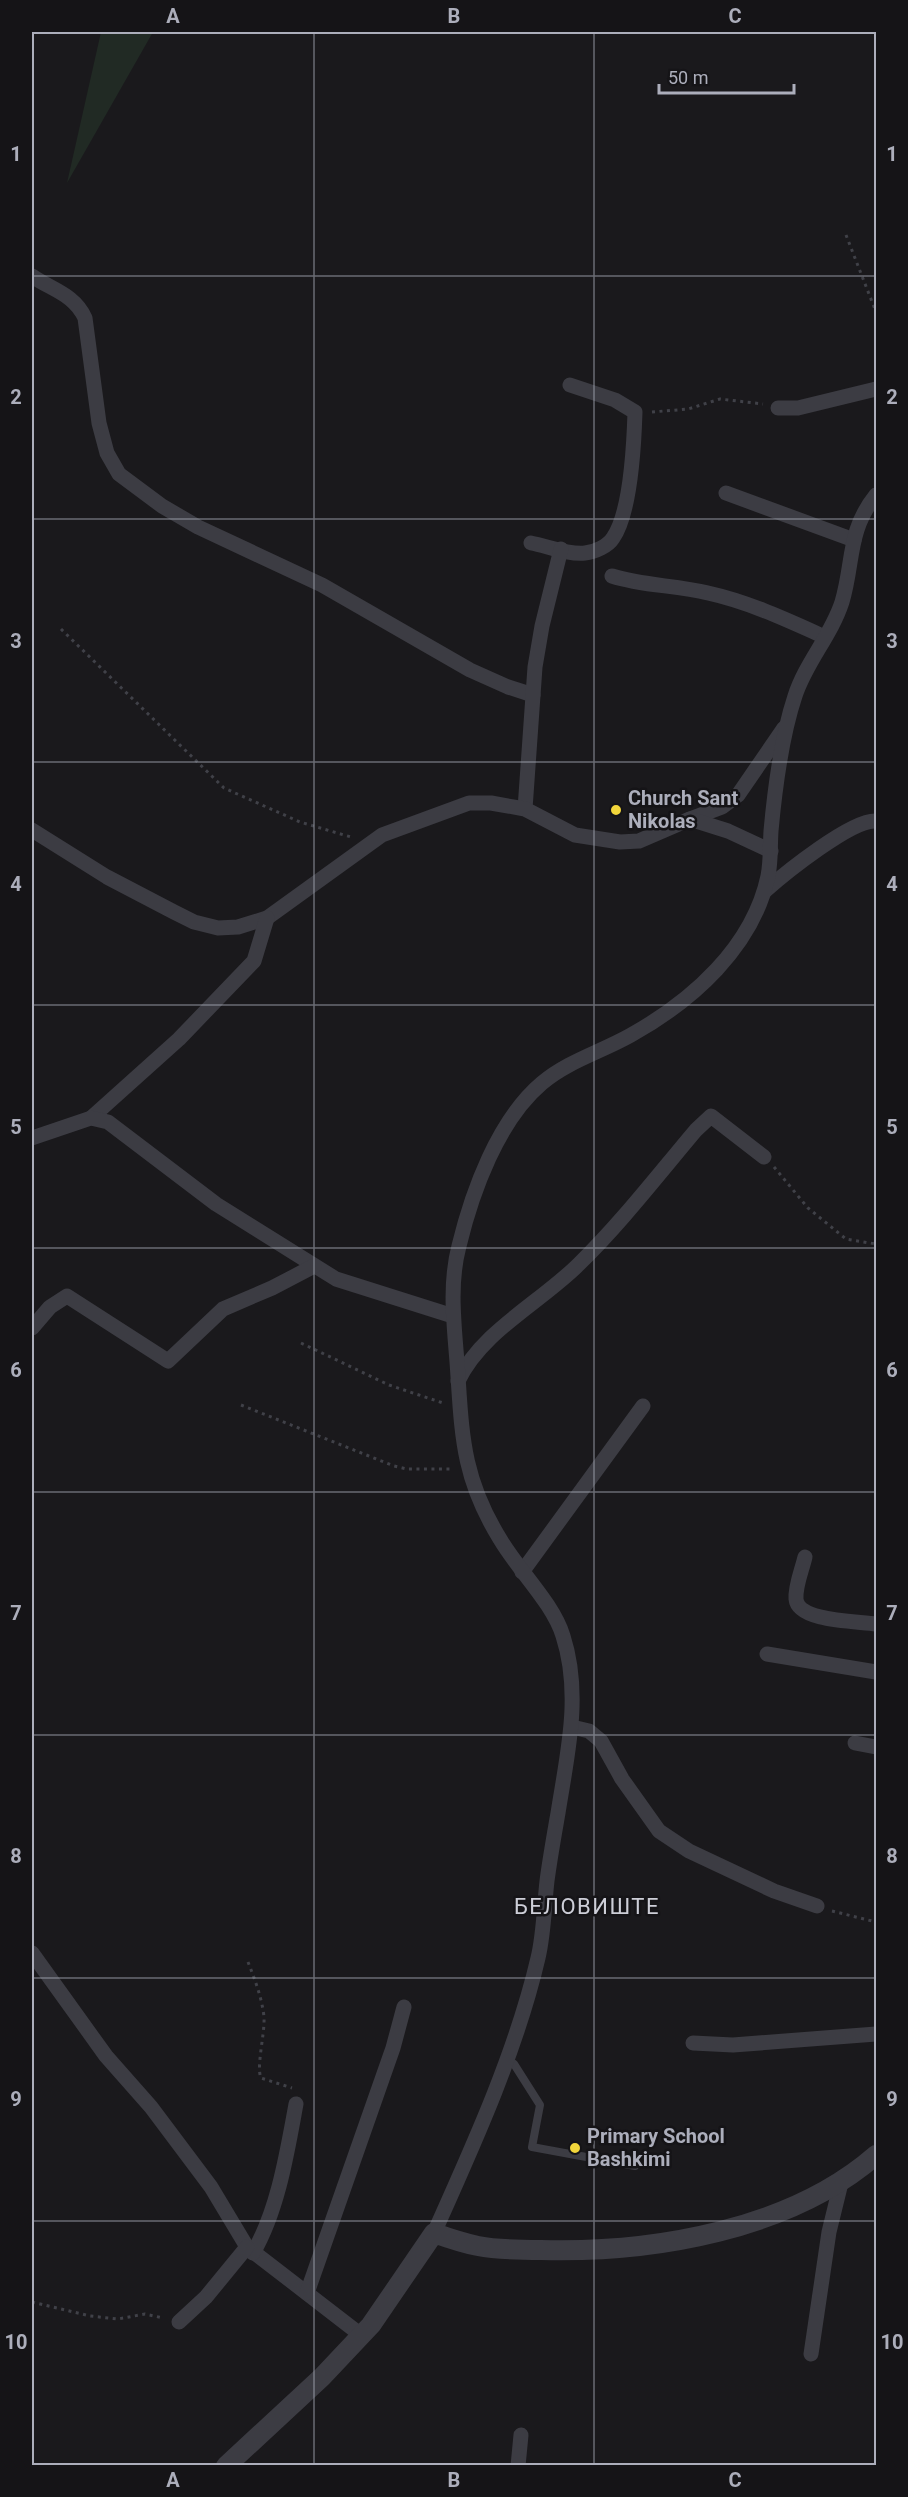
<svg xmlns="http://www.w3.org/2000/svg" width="908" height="2497" font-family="Roboto,sans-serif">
  <rect width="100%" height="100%" fill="#1a191c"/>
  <path fill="#212a24" d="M101 32H153L67 183Z"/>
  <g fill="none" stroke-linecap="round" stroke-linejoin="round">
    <g stroke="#404148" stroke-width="3" stroke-dasharray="3 4.5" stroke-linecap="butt">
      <path d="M846 235 876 312"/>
      <path d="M652 412 688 409 720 399 763 404"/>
      <path d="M61 629 224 788 300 822 351 837"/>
      <path d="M774 1167 808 1208 846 1239 876 1244"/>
      <path d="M301 1343 389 1385 443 1403"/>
      <path d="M241 1405 394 1466 407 1469H453"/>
      <path d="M832 1911 876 1922"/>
      <path d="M248 1962C255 1980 262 1998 264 2017 265 2034 256 2067 261 2078L292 2088"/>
      <path d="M32 2302 90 2316 118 2319 145 2314 163 2318"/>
    </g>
    <path stroke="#3c3c43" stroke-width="8" d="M506 2058 514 2064 540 2105 532 2147 635 2166"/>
    <g stroke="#3c3c43" stroke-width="15">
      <path d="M32 276C52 290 74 294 85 318L99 423 107 453 119 474 162 506 198 527 322 585 470 670 508 687 533 695"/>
      <path d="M778 408H798L876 389"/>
      <path d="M726 493 854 540"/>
      <path d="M531 543C547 546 569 555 585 553 595 552 608 546 613 538 631 512 634 444 635 412L615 400 570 385"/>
      <path d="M612 576C643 586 676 585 708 593 749 602 787 620 825 637"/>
      <path d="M525 809 535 667 542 626 561 549"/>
      <path d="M690 819 722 807 738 795 784 728"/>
      <path d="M32 830 107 877 174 912 194 922 218 928 238 927 267 918 382 835 469 803H491L525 809 575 835 620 842 639 841 690 819 728 831 771 851"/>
      <path d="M765 891C784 874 852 819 876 821"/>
      <path d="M91 1118 179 1039 254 961 267 918"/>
      <path d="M32 1138 91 1118 108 1122 216 1204 336 1279 453 1316"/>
      <path d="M32 1328 50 1307 67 1296 168 1361 223 1309 272 1288 314 1266"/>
      <path d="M458 1381C482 1331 540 1303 579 1264 621 1223 658 1175 696 1130L711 1116 764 1157"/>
      <path d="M805 1557C802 1570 795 1586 796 1599 798 1622 858 1621 876 1624"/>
      <path d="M522 1572 643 1406"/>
      <path d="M767 1654 876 1672"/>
      <path d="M572 1727 589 1731 601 1741 622 1779 659 1831 689 1851 774 1891 817 1906"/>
      <path d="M855 1743 876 1747"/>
      <path d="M32 1953 106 2056 151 2107 211 2187 247 2247 361 2335"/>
      <path d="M693 2043 733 2045 876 2034"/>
      <path d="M434 2233C473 2146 516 2052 538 1958 544 1933 544 1907 547 1881 550 1858 554 1836 558 1813 567 1755 582 1695 563 1636 553 1603 518 1570 500 1539 461 1476 462 1432 457 1362 454 1323 449 1284 459 1246 472 1192 498 1120 542 1083 568 1061 601 1052 631 1035 692 1001 753 947 768 876 771 861 770 846 771 831 775 787 781 738 795 696 806 662 831 636 842 602 854 562 847 531 876 495"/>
      <path d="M253 2253C278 2210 287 2153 296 2104"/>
      <path d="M307 2293 393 2048 404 2007"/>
      <path d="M179 2322 206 2297 247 2247"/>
      <path d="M811 2354 829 2232 841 2183"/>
      <path d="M518 2466 521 2435"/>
    </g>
    <path stroke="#3c3c43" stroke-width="20" d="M226 2466 322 2377 371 2325 434 2233C448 2238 463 2243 478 2246 499 2250 520 2250 541 2250 653 2253 790 2230 876 2155"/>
  </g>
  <path fill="none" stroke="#acaebb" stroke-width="1.5" stroke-opacity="0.55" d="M314 32V2466M594 32V2466M32 276H876M32 519H876M32 762H876M32 1005H876M32 1248H876M32 1492H876M32 1735H876M32 1978H876M32 2221H876"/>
  <g fill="#f2d63b" stroke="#151417" stroke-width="2">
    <circle cx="616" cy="810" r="6"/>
    <circle cx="575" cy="2148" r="6"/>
  </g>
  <g text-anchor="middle" stroke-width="5" stroke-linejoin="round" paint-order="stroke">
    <g font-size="20" font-weight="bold" fill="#acaebb" stroke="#151417" text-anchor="start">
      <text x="628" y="805">Church Sant<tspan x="628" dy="23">Nikolas</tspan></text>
      <text x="587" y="2143">Primary School<tspan x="587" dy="23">Bashkimi</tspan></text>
    </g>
    <g font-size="22" letter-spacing="1.5" fill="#cdced7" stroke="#151417">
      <text x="587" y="1914">БЕЛОВИШТЕ</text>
    </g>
  </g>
  <rect width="908" height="2497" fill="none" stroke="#151417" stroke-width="66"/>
  <path d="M659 84v9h135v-9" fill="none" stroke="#acaebb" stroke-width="3"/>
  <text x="668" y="84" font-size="18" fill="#acaebb" stroke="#151417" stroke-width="4.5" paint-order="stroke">50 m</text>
  <rect x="33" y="33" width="842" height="2431" fill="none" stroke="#acaebb" stroke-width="2"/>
  <g font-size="20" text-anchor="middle" font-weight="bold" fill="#acaebb">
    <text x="173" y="23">A</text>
    <text x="454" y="23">B</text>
    <text x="735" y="23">C</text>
    <text x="16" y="161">1</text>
    <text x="892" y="161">1</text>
    <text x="16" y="404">2</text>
    <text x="892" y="404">2</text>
    <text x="16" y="648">3</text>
    <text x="892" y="648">3</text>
    <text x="16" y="891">4</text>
    <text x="892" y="891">4</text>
    <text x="16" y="1134">5</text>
    <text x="892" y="1134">5</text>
    <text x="16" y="1377">6</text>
    <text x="892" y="1377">6</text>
    <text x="16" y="1620">7</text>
    <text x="892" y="1620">7</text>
    <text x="16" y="1863">8</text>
    <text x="892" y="1863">8</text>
    <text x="16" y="2106">9</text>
    <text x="892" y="2106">9</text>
    <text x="16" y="2349">10</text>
    <text x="892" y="2349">10</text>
    <text x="173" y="2487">A</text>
    <text x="454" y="2487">B</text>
    <text x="735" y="2487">C</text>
  </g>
</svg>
